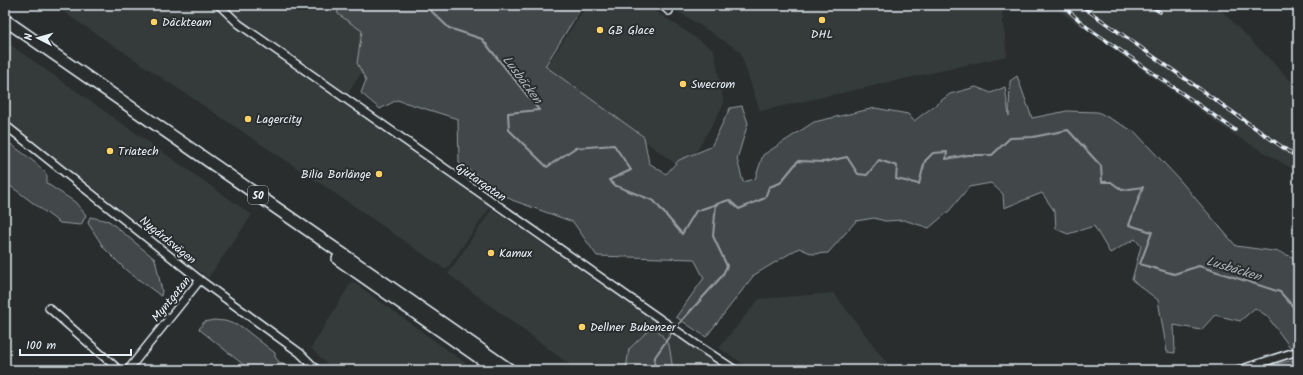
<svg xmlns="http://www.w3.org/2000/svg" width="1303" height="375" font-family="Kalam,sans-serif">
  <rect width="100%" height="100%" fill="#2a2d2e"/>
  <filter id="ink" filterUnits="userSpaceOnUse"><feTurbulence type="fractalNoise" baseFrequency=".025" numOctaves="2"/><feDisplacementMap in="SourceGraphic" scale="8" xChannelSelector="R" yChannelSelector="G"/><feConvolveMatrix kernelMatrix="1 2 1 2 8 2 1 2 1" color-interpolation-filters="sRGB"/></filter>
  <g filter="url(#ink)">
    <g fill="#363a3b">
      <path d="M53 5H341L383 39 345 98 491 206 446 270 351 204Z"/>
      <path d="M587 5H646L714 50 724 104 685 171 546 67Z"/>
      <path d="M668 5H1001L1007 56 760 111 740 51Z"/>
      <path d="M1051 5H1216L1298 88V172L1233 134Z"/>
      <path d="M5 41 252 215 208 278 5 119Z"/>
      <path d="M492 209 727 370H577L448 274Z"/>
      <path d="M352 281 475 370H333L311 348Z"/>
      <path d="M834 293 892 370H753L719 348 759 299Z"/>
    </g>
    <g fill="#424648" stroke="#959ca0">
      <path d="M337 5H583L545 66 644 137 649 163 666 174 679 160 711 147 730 108 742 106 748 123 737 159 743 182 755 179 763 155 814 122 875 108 908 114 914 121 950 94 976 87 991 93 1005 87 1009 116 1010 81 1017 76 1032 118 1067 111 1098 112 1135 132 1178 178 1236 246 1280 252 1297 259 1298 258V344L1290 347 1267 316 1255 308 1240 321 1215 315 1201 330 1174 325 1175 353 1167 352 1158 300 1132 280 1141 246 1135 239 1110 253 1094 226 1068 234 1056 229 1055 212 1042 193 1004 208 1003 194 991 183 969 187 949 211 929 228 904 220 885 221 874 218 856 221 828 253 813 254 799 248 754 275 706 337 676 317 704 278 694 259 597 256 573 222 512 200 459 163 458 119 397 100 380 109 361 93 366 80 357 63 362 31 338 14Z"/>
      <path d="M5 140C12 145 46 169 47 176 47 179 47 181 46 183L75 202 86 215 81 225 60 223 5 182Z"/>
      <path d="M90 217 109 221 155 259 162 291 161 296 127 271 104 248 88 223Z"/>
      <path d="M214 320 225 321 242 327 275 353V357L279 362 294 370H250L199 329 204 322Z"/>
      <path d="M654 325 669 345 673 370H626L629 349Z"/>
      <path d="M1298 359V370H1251Z"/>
    </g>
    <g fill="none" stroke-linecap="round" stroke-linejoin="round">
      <g stroke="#989fa3" stroke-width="2">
        <path d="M425 5 449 28 482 39 539 110 508 113 509 130 547 167 575 148 614 145 631 170 609 180 614 185 654 201 682 234 696 211 729 200 739 209 765 198 769 187 780 183 798 161 824 162 847 157 858 174 867 175 879 160 897 166 896 179 919 184 925 161 933 153 947 152 946 159 968 155H992L1010 138 1033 137 1068 130 1101 166 1102 182H1111L1122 190 1143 187 1129 225 1152 232 1140 264 1174 274 1199 266 1280 292 1298 312"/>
        <path d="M676 327 722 276 727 266 713 236 716 204"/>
        <path d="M654 370 655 357 673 331"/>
      </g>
      <defs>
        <g id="minor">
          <path d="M219 5 239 24 700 347 735 370"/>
          <path d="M662 5 669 11"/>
          <path d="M5 125 200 280 300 353 317 370"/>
          <path d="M49 308 119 370"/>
          <path d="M128 370 200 280"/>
          <path d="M1239 370 1298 351"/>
        </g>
        <g id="highway">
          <path d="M5 20 510 370"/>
          <path d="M338 259 497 370"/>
        </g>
      </defs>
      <use href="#minor" stroke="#e8f1f8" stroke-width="10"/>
      <use href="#highway" stroke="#e8f1f8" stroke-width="14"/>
      <use href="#minor" stroke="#2a2d2e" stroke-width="7"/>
      <use href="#highway" stroke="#2a2d2e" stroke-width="11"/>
      <defs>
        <g id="rail">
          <path d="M1062 5 1088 28 1235 130"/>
          <path d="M1080 5 1298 158"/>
          <path d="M1149 5 1160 12"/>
        </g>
      </defs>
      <use href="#rail" stroke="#e8f1f8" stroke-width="3.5"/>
      <use href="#rail" stroke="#2a2d2e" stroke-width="2" stroke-dasharray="6" stroke-linecap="butt"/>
    </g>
  </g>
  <g fill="#ffd166" stroke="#2a2d2e" stroke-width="1.5">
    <circle cx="822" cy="20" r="4"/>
    <circle cx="154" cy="22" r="4"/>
    <circle cx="600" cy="30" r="4"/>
    <circle cx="683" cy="84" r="4"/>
    <circle cx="248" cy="119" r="4"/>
    <circle cx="110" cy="151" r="4"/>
    <circle cx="379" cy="174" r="4"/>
    <circle cx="491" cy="253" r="4"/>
    <circle cx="582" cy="327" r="4"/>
  </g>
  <g text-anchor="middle" stroke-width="4" stroke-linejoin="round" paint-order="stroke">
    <rect fill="#2a2d2e" stroke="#afb6bb" stroke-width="1" x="248" y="186" width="20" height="18" rx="3"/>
    <g font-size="11" font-weight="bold" fill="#e8f1f8">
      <text x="258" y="199">50</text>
    </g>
    <g font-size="12" fill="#e8f1f8" stroke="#2a2d2e" text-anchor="start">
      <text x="162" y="26">Däckteam</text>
      <text x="608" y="34">GB Glace</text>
      <text x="822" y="38" text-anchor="middle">DHL</text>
      <text x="691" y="88">Swecrom</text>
      <text x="256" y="123">Lagercity</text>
      <text x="118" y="155">Triatech</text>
      <text x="371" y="178" text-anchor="end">Bilia Borlänge</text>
      <text x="499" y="257">Kamux</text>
      <text x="590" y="331">Dellner Bubenzer</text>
    </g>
    <g font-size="12" fill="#e8f1f8" stroke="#2a2d2e">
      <text transform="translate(481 182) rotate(35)" y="4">Gjutargatan</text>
      <text transform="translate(168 240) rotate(39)" y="4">Nygårdsvägen</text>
      <text transform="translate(171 299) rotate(-51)" y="4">Myntgatan</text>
    </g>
    <g font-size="13" font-style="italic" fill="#acb3b9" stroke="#2a2d2e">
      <text transform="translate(523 79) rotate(53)" y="5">Lusbäcken</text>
      <text transform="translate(1234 268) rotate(17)" y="5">Lusbäcken</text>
    </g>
  </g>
  <rect width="1303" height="375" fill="none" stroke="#2a2d2e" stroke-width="20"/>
  <rect x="10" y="10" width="1283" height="355" fill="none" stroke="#e8f1f8" stroke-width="1.5" filter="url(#ink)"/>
  <g transform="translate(38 38) rotate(276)" stroke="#2a2d2e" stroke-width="3" paint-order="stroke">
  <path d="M0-3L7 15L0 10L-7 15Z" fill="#e8f1f8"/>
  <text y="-6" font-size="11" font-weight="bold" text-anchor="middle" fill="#e8f1f8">N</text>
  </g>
  <path d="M20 349v6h111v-6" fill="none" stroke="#e8f1f8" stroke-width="2"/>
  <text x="26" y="349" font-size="12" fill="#e8f1f8" stroke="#2a2d2e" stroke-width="3" paint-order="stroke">100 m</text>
</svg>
